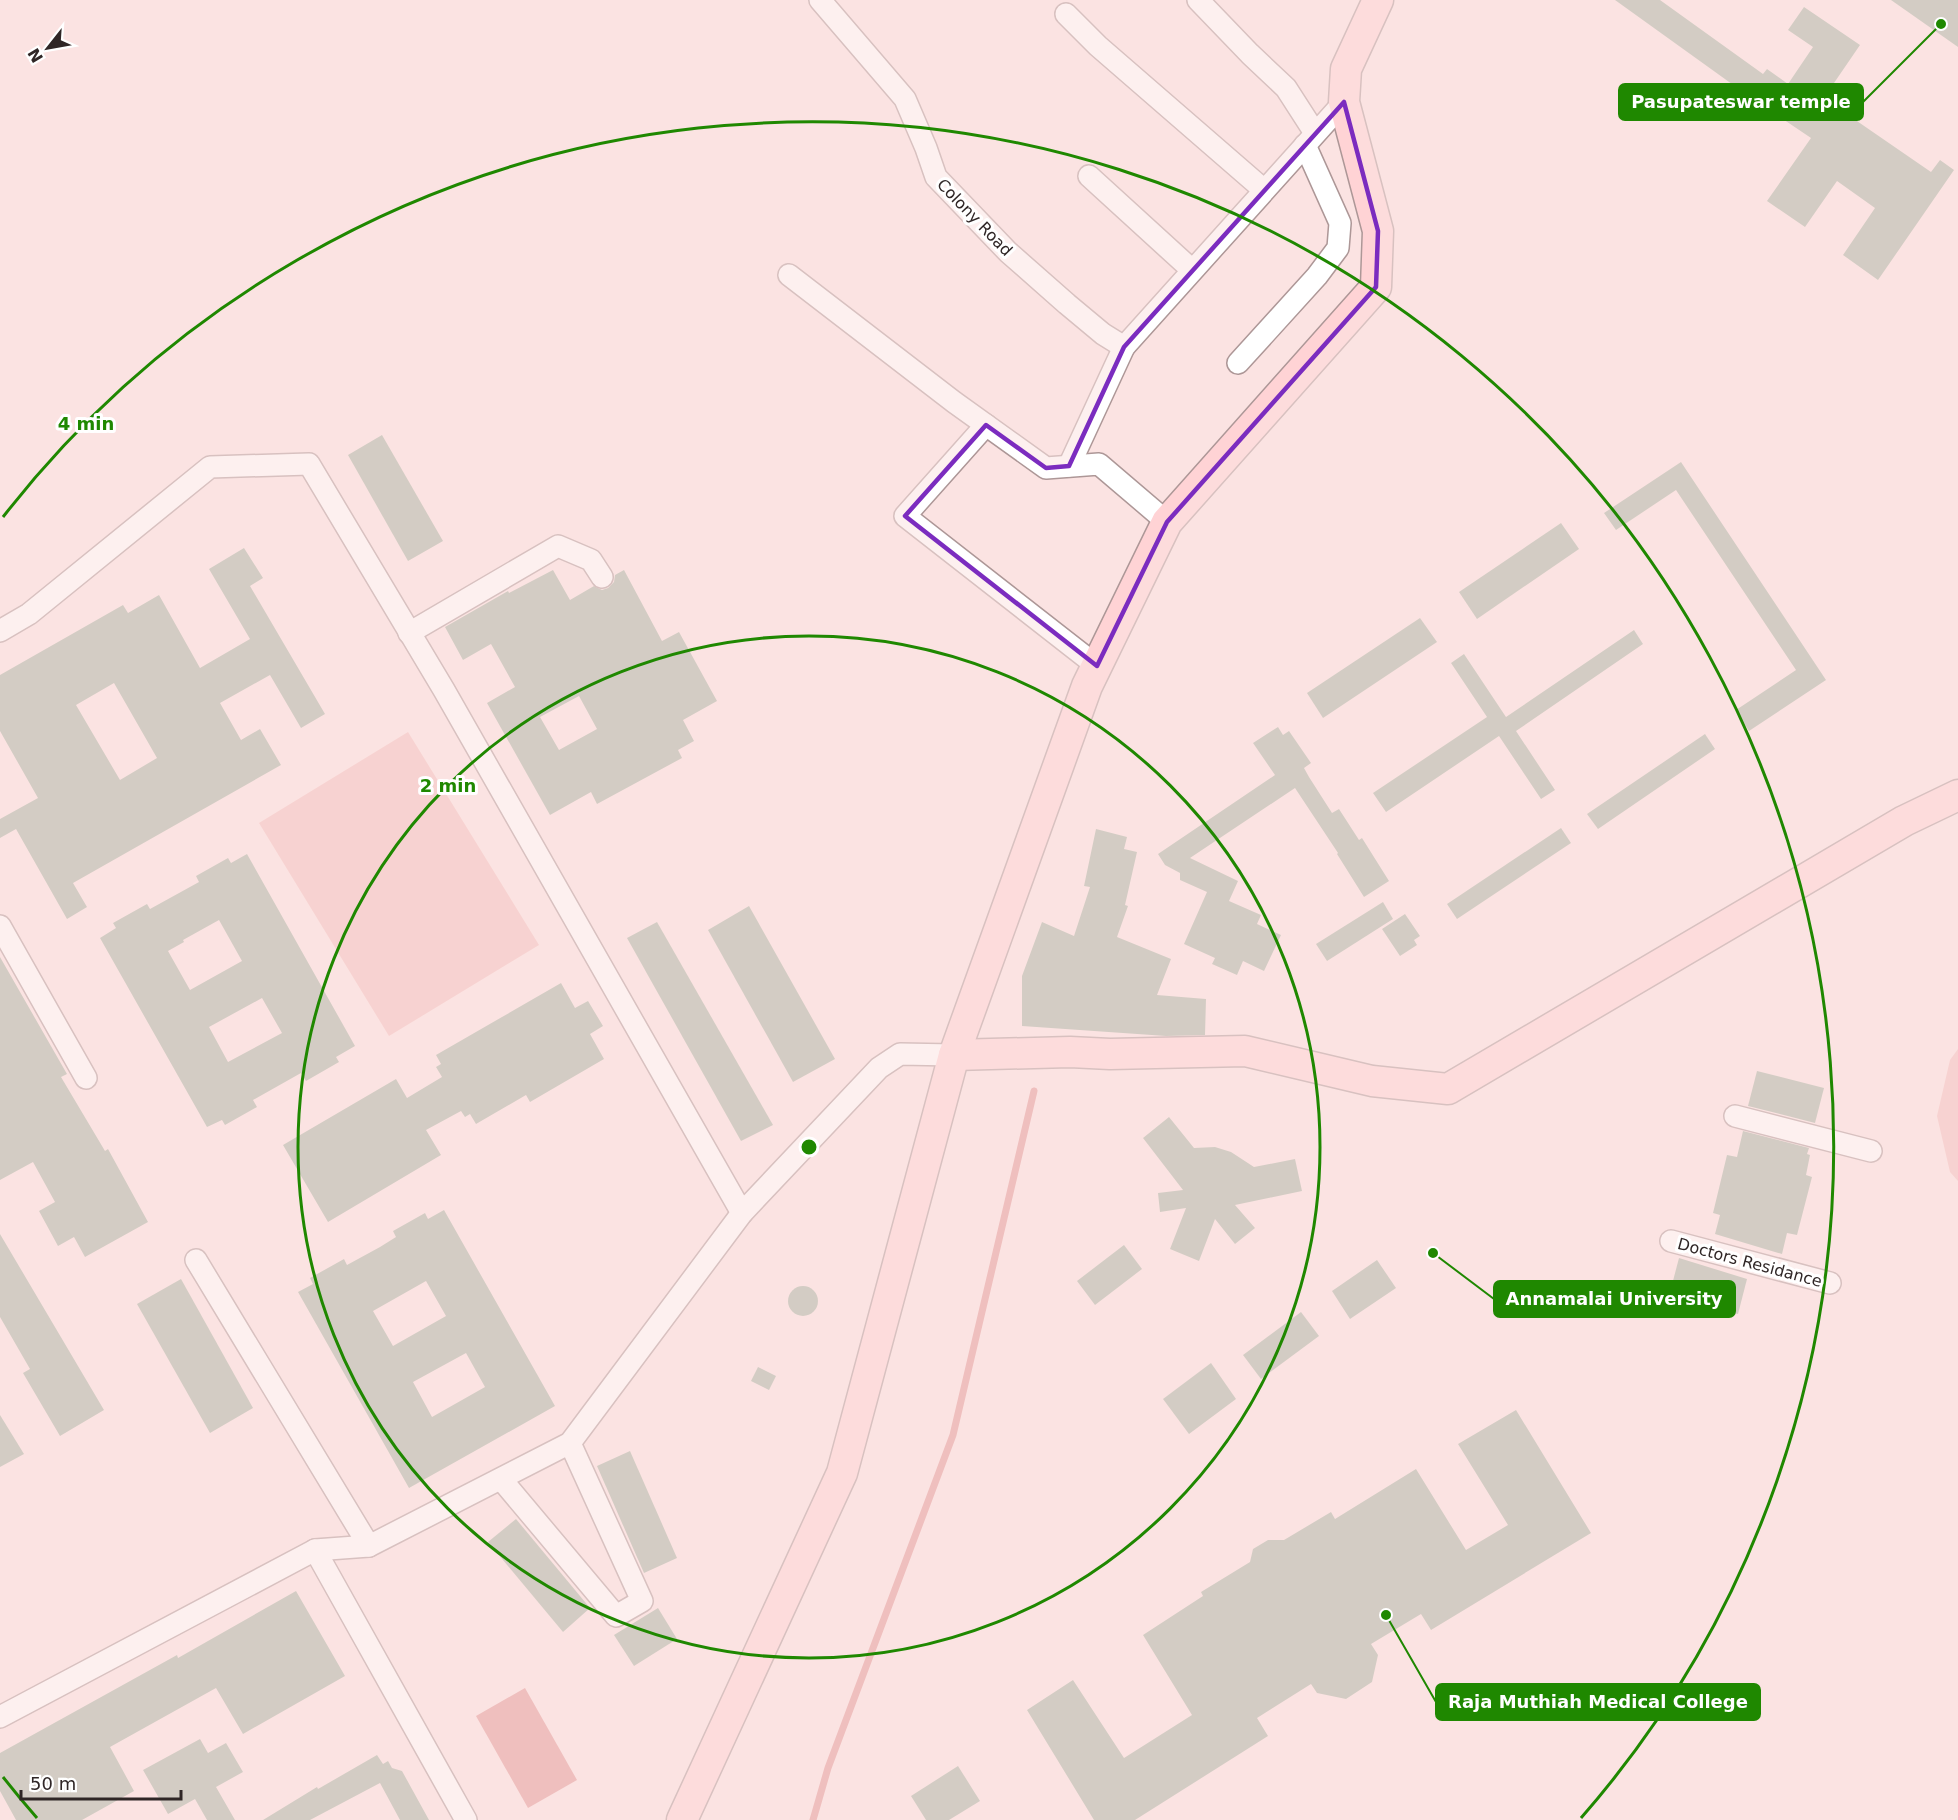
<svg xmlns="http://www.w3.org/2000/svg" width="1958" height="1820" font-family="'DejaVu Sans',sans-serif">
  <rect width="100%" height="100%" fill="#fbe3e2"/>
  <g fill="#f2bdbc">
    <path d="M408 732 539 945 389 1036 259 823Z"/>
    <path d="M1958 1049V1181L1950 1172 1937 1116 1950 1060Z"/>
  </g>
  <path fill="#df9393" d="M525 1688 577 1780 528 1808 476 1716Z"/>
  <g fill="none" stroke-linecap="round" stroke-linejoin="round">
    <path stroke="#df9393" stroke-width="7" d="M813 1820 828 1768 953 1435 1034 1091"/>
  </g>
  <g fill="#a3b0a0" fill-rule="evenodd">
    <path d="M1615 0H1660L1763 74 1767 69 1788 84 1813 47 1788 30 1804 7 1860 45 1834 83 1864 104 1854 119 1931 172 1940 160 1954 170 1878 280 1843 255 1875 208 1837 181 1805 227 1767 201 1811 138 1743 92Z"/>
    <path d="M1891 0H1958V47Z"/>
    <path d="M382 435 443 541 408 561 348 455Z"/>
    <path d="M1681 462 1826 680 1749 731 1736 710 1796 670 1676 490 1616 530 1604 513Z"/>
    <path d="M1561 523 1579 549 1477 619 1459 592Z"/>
    <path d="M244 548 263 578 250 586 325 714 301 728 270 675 220 703 241 740 260 729 281 765 73 883 87 907 67 919 16 829 0 838V819L38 798 0 731V675L123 605 128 613 159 595 200 668 250 639 209 569ZM114 683 157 758 120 780 76 705Z"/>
    <path d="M553 570 570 600 594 586 602 590 608 588 614 582 615 575 624 570 662 641 679 632 717 701 683 720 694 741 678 750 682 758 597 804 591 792 550 815 487 703 515 687 491 644 463 660 445 627 508 591 509 593ZM579 696 597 729 559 750 540 717Z"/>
    <path d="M1420 618 1437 642 1323 718 1307 693Z"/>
    <path d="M1634 630 1643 644 1516 731 1555 790 1541 799 1499 736 1386 812 1373 793 1487 717 1451 663 1464 654 1506 717Z"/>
    <path d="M1278 727 1283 735 1289 731 1311 763 1304 768 1309 777 1332 813 1339 809 1359 840 1362 838 1389 881 1364 897 1337 854 1338 853 1295 788 1190 858 1238 881 1229 901 1261 915 1257 924 1281 935 1264 971 1243 961 1237 975 1212 964 1215 958 1184 944 1207 892 1180 880V873L1165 865 1158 854 1275 775 1253 743Z"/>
    <path d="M1705 734 1715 749 1598 829 1587 814Z"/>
    <path d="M1561 828 1571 843 1457 919 1447 904Z"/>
    <path d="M1096 829 1127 837 1124 849 1137 852 1125 905 1128 906 1117 937 1171 959 1157 995 1206 999 1205 1035 1166 1036 1022 1026V976L1042 922 1074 936 1090 887 1084 886Z"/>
    <path d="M247 854 355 1046 336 1057 339 1062 306 1081 301 1073 253 1100 257 1107 225 1125 222 1120 207 1127 100 938 116 928 113 923 147 904 150 909 199 882 196 876 228 858 231 863ZM219 920 242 961 190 990 168 951 184 942 183 940ZM262 998 282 1033 228 1062 209 1027Z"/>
    <path d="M1383 902 1393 919 1327 961 1316 944Z"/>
    <path d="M749 906 835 1059 793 1082 708 930Z"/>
    <path d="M1405 914 1420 936 1414 940 1417 945 1400 956 1382 929Z"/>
    <path d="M657 922 773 1125 741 1141 627 938Z"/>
    <path d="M0 957 67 1074 61 1077 105 1151 108 1149 148 1222 85 1257 74 1237 58 1246 39 1211 55 1202 33 1162 0 1180Z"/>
    <path d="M561 983 575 1008 588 1001 603 1026 590 1034 604 1059 530 1102 526 1095 476 1124 470 1114 465 1117 461 1111 426 1130 441 1155 328 1222 283 1145 396 1079 407 1098 442 1077 436 1067 441 1064 436 1055Z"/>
    <path d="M1757 1071 1824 1088 1815 1123 1748 1106Z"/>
    <path d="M1169 1117 1194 1148 1215 1147 1231 1152 1254 1167 1295 1159 1302 1191 1235 1205 1255 1228 1235 1244 1215 1219 1199 1261 1170 1249 1186 1208 1160 1212 1158 1193 1183 1190 1143 1138Z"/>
    <path d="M1743 1131 1809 1148 1807 1154 1810 1155 1806 1175 1812 1177 1797 1235 1787 1233 1782 1254 1715 1234 1720 1215 1713 1213 1727 1155 1737 1157Z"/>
    <path d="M444 1210 555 1406 409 1488 298 1292 313 1284 310 1278 344 1259 347 1265 380 1247 396 1237 393 1231 425 1213 428 1219ZM426 1281 446 1316 393 1346 373 1311ZM466 1353 485 1387 432 1417 413 1382Z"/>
    <path d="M0 1234 104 1410 60 1436 23 1373 30 1369 0 1317Z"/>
    <path d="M1124 1245 1142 1269 1095 1305 1077 1281Z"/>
    <path d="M1679 1258 1747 1279 1738 1314 1669 1296Z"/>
    <path d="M1377 1260 1396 1288 1350 1319 1332 1291Z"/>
    <path d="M181 1279 253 1408 210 1433 137 1304Z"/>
    <circle cx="803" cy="1301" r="15"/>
    <path d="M1301 1312 1319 1336 1261 1379 1243 1355Z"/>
    <path d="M1211 1363 1236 1399 1189 1434 1163 1399Z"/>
    <path d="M758 1367 776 1376 769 1390 751 1381Z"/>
    <path d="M1516 1410 1591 1533 1431 1630 1421 1614 1371 1644 1378 1655 1372 1682 1346 1699 1317 1693 1311 1684 1257 1718 1268 1736 1135 1820H1094L1027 1710 1073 1680 1124 1758 1192 1715 1143 1635 1203 1596 1201 1592 1250 1562 1253 1549 1268 1540H1284L1331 1512 1335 1519 1416 1469 1466 1550 1508 1525 1458 1444Z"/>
    <path d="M0 1415 24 1454 0 1467Z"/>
    <path d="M630 1451 677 1558 644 1573 597 1466Z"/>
    <path d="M516 1519 590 1608 563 1632 488 1542Z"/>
    <path d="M296 1591 345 1676 243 1734 216 1688 110 1747 134 1791 82 1820H16L0 1791V1753L177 1655 178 1658Z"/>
    <path d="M658 1608 677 1639 634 1666 614 1635Z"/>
    <path d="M200 1739 208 1753 226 1743 243 1772 216 1787 235 1820H207L195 1799 168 1814 143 1770Z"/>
    <path d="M377 1755 383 1764 388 1761 392 1768 402 1771 429 1820H400L380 1783 310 1820H263L317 1787 318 1789Z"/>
    <path d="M958 1766 980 1801 949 1820H926L911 1796Z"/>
  </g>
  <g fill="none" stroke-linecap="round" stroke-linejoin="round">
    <defs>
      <g id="street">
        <path d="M820 0 905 99 926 148 936 177 1008 252 1067 304 1103 334 1124 347 1344 102"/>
        <path d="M1198 0 1250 54 1286 88 1315 133"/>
        <path d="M1066 14 1098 46 1264 190"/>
        <path d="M1089 176 1192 270"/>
        <path d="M789 275 954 402 1046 468 1099 464 1167 522"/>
        <path d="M1238 363 1317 276 1338 248 1340 223 1305 145"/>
        <path d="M986 425 905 516 1097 666"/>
        <path d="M1069 466 1124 347"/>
        <path d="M0 631 29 614 210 467 309 464 444 690 742 1213"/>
        <path d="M409 633 558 546 591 560 602 577"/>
        <path d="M0 926 86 1078"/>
        <path d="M1735 1116 1871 1151"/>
        <path d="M1671 1241 1830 1283"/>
        <path d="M196 1260 369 1546"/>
        <path d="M501 1479 616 1616 642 1601 570 1443"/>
        <path d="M315 1550 466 1820"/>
        <path d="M0 1717 315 1550 369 1546 570 1443 742 1213 879 1068 900 1054 954 1055"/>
      </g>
      <g id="secondary">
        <path d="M954 1055 1070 1052 1110 1054 1245 1051 1372 1081 1448 1089 1904 821 1958 795"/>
        <path d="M682 1820 842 1473 954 1055 1087 686 1167 522 1376 287 1378 231 1344 102 1346 69 1378 0"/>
      </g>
    </defs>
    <use href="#street" stroke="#ad9797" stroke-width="24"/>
    <use href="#secondary" stroke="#ad9797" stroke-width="33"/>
    <use href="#street" stroke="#fff" stroke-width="21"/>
    <use href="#secondary" stroke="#ffd3d5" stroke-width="30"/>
  </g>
  <path d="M0 0H1958V1820H0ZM1344 102 1378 231 1376 287 1167 522 1097 666 905 516 986 425 1046 468 1069 466 1124 347Z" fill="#fbe3e2" fill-opacity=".55" fill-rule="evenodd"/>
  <path fill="none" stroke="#7b2cbf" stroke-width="4.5" stroke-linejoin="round" d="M1344 102 1378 231 1376 287 1167 522 1097 666 905 516 986 425 1046 468 1069 466 1124 347Z"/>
  <g fill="none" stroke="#1f8800" stroke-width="3">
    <circle cx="809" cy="1147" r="511"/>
    <path d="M37 1818A1023 1023 0 0 1 3 1777M3 517A1023 1023 0 1 1 1581 1818"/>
  </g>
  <g text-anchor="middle" stroke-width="6" stroke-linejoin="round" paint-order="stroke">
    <g font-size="16" fill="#2f2626" stroke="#fff">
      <text transform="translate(975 217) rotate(46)" y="6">Colony Road</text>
      <text transform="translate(1750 1262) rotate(15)" y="6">Doctors Residance</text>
    </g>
  </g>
  <circle cx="809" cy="1147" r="9" fill="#1f8800" stroke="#fff" stroke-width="3"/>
  <g font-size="18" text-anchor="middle" font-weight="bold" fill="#1f8800" stroke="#fff" stroke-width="6" stroke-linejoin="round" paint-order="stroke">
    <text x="86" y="430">4 min</text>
    <text x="448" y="792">2 min</text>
  </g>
  <path fill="none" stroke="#1f8800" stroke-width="2" d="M1941 24L1863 102M1433 1253L1494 1299M1386 1615L1436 1702"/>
  <g fill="#1f8800" stroke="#fff" stroke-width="2">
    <circle cx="1941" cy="24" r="6"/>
    <circle cx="1433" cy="1253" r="6"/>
    <circle cx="1386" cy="1615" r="6"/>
  </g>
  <g fill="#1f8800" stroke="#1f8800" stroke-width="2">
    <rect x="1619" y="84" width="244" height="36" rx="6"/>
    <rect x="1494" y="1281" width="241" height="36" rx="6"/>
    <rect x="1436" y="1684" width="324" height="36" rx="6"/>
  </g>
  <g font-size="18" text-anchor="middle" font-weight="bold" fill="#fff">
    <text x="1741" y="108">Pasupateswar temple</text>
    <text x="1614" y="1305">Annamalai University</text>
    <text x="1598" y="1708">Raja Muthiah Medical College</text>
  </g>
  <g transform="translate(48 48) rotate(239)" stroke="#ffffff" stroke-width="4.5" paint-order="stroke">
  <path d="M0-4.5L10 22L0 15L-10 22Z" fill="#2f2626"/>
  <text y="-9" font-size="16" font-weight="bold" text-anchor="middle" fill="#2f2626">N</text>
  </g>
  <path d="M21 1790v9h160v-9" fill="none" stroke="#2f2626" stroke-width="3"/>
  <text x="30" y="1790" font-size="18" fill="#2f2626" stroke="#ffffff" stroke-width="4.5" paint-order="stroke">50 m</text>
</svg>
